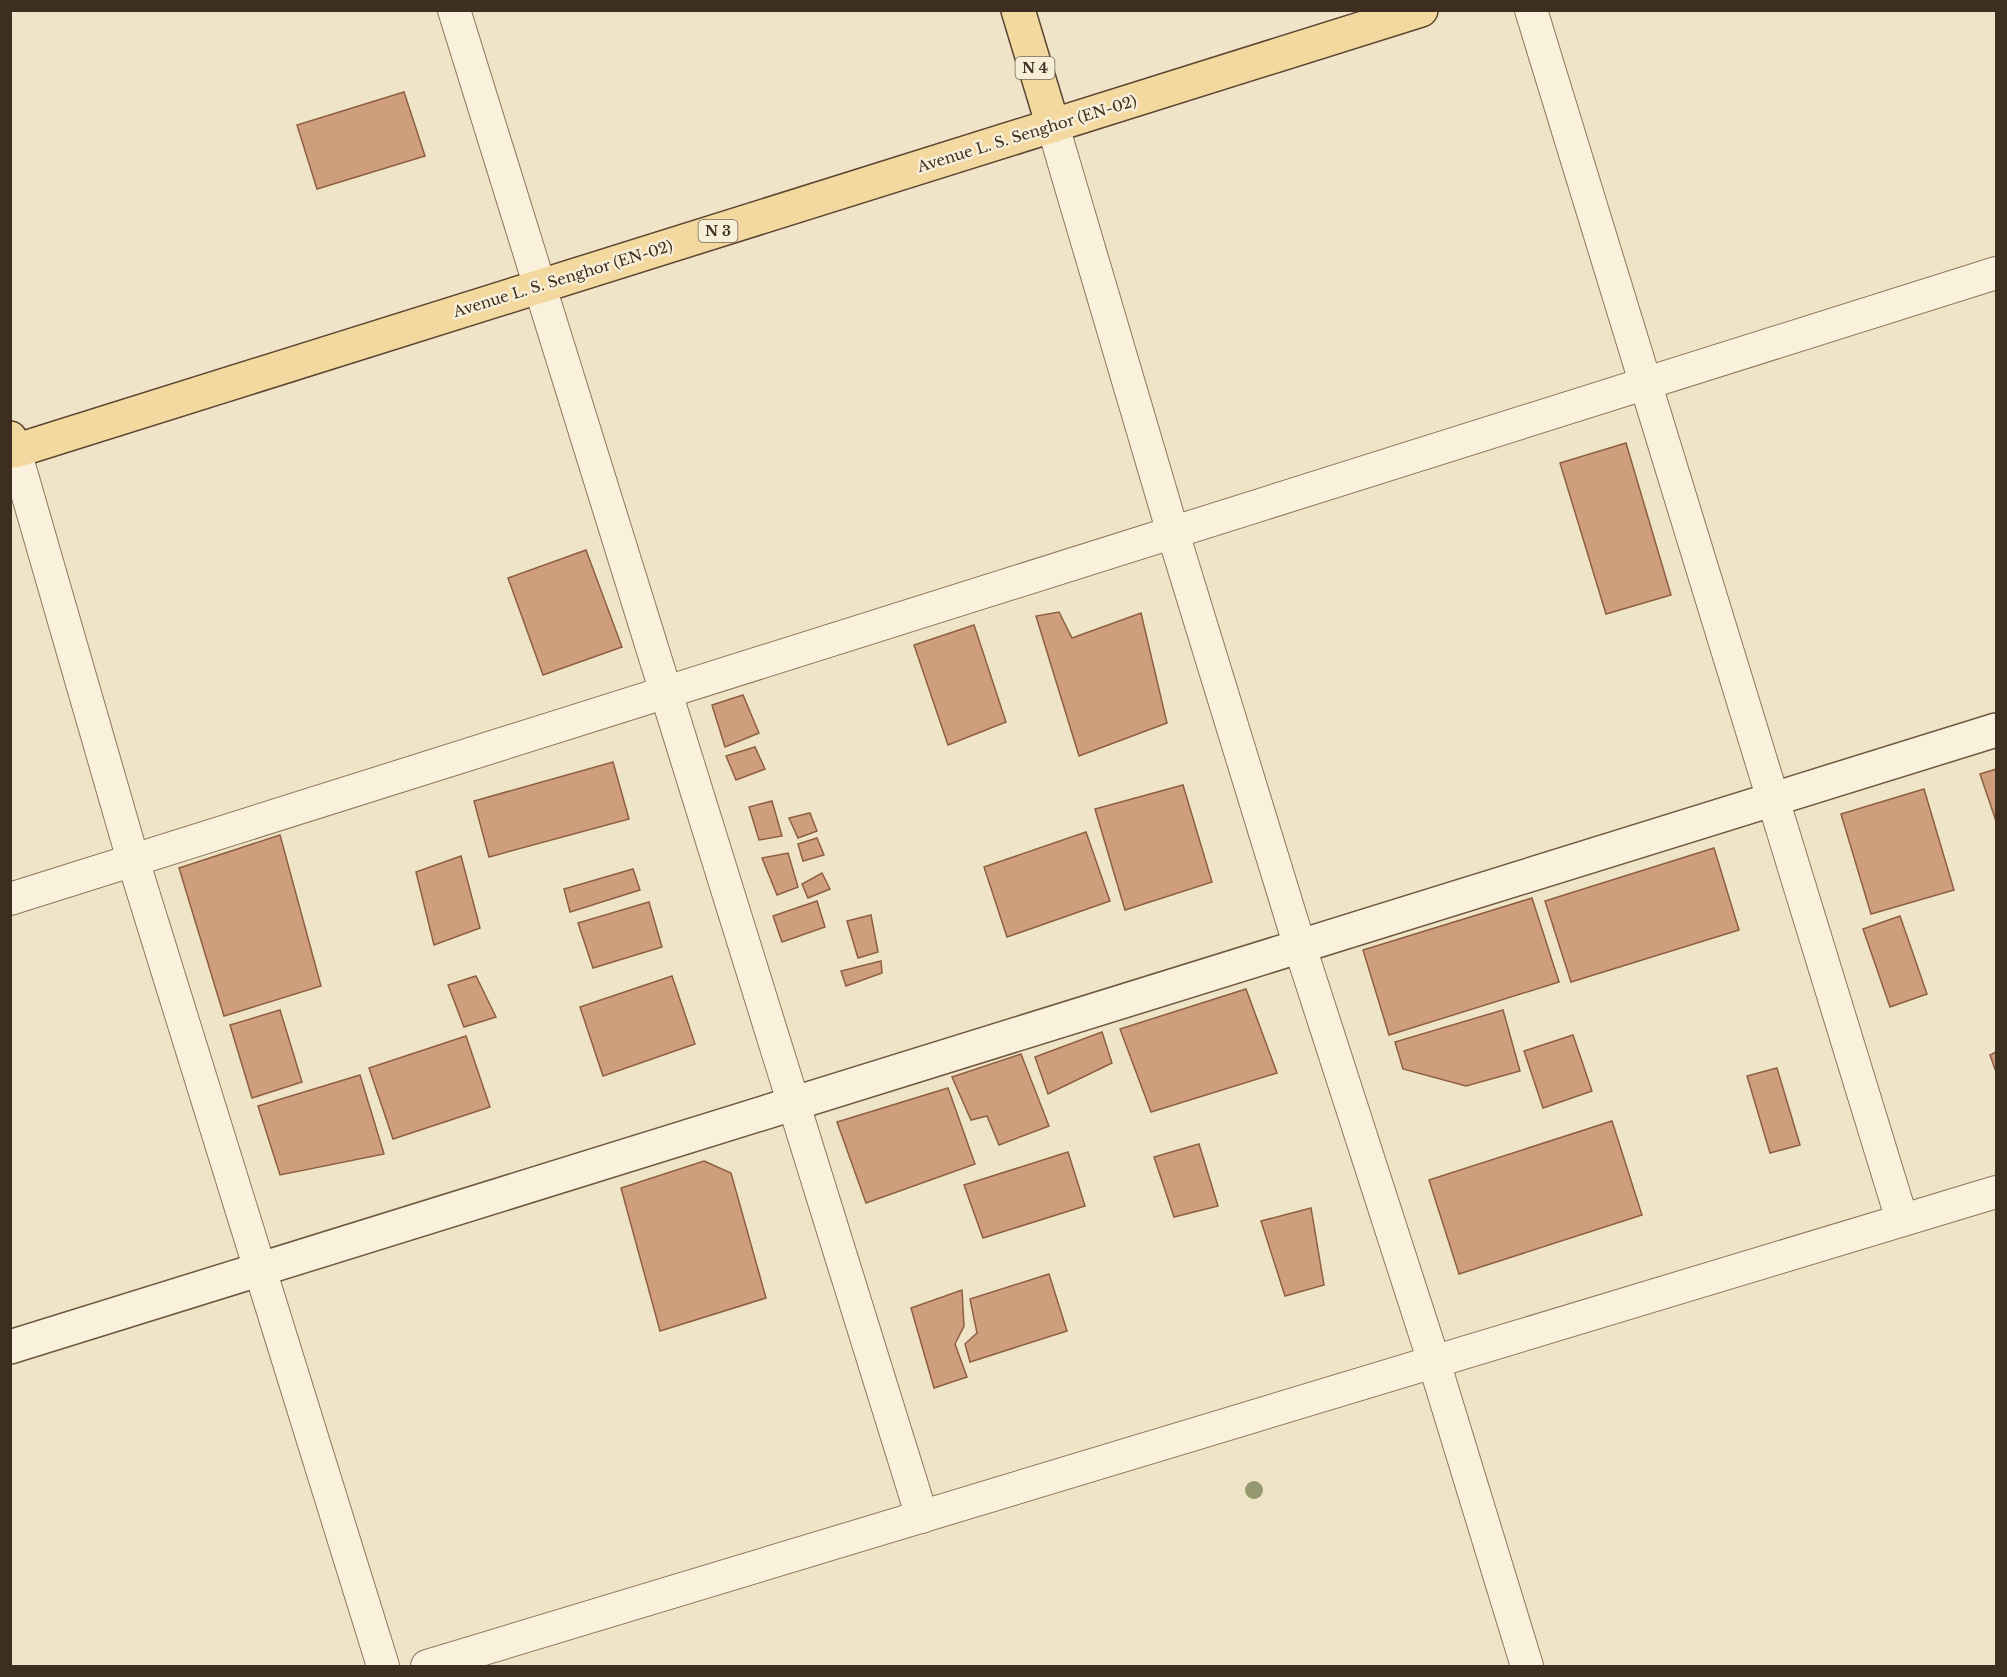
<svg xmlns="http://www.w3.org/2000/svg" width="2007" height="1677" font-family="'Libre Baskerville',serif">
  <rect width="100%" height="100%" fill="#f0e4c8"/>
  <g fill="#cf9f7d" stroke="#8d5f41" stroke-width="1.5">
    <path d="M404 92 425 156 317 189 297 125Z"/>
    <path d="M1626 443 1671 595 1606 614 1560 463Z"/>
    <path d="M586 550 622 647 543 675 508 578Z"/>
    <path d="M1059 612 1072 638 1141 613 1167 723 1079 756 1036 616Z"/>
    <path d="M974 625 1006 722 948 745 914 645Z"/>
    <path d="M743 695 759 733 725 747 712 705Z"/>
    <path d="M755 747 765 769 736 780 726 756Z"/>
    <path d="M613 762 629 819 489 857 474 801Z"/>
    <path d="M1996 769V821L1980 774Z"/>
    <path d="M1183 785 1212 882 1125 910 1095 809Z"/>
    <path d="M1924 789 1954 890 1871 914 1841 814Z"/>
    <path d="M772 801 782 836 759 840 749 807Z"/>
    <path d="M810 813 817 831 798 838 789 818Z"/>
    <path d="M1086 832 1110 901 1007 937 984 867Z"/>
    <path d="M280 835 321 986 224 1016 179 868Z"/>
    <path d="M817 838 824 855 803 861 798 844Z"/>
    <path d="M1714 848 1739 930 1571 982 1545 901Z"/>
    <path d="M788 853 798 887 777 895 762 858Z"/>
    <path d="M461 856 480 928 434 945 416 872Z"/>
    <path d="M633 869 640 890 570 912 564 889Z"/>
    <path d="M822 873 830 889 808 898 802 884Z"/>
    <path d="M1532 898 1559 982 1389 1035 1363 950Z"/>
    <path d="M817 901 825 927 782 942 773 916Z"/>
    <path d="M649 902 662 947 593 968 578 923Z"/>
    <path d="M871 915 878 952 858 958 847 921Z"/>
    <path d="M1900 916 1927 994 1890 1007 1863 929Z"/>
    <path d="M881 961 882 973 846 986 841 971Z"/>
    <path d="M476 976 496 1017 464 1027 448 985Z"/>
    <path d="M672 976 695 1044 603 1076 580 1007Z"/>
    <path d="M1246 989 1277 1073 1151 1112 1120 1029Z"/>
    <path d="M280 1010 302 1082 252 1098 230 1025Z"/>
    <path d="M1503 1010 1520 1071 1466 1086 1403 1069 1395 1042Z"/>
    <path d="M1102 1032 1112 1063 1048 1094 1035 1057Z"/>
    <path d="M1573 1035 1592 1091 1543 1108 1524 1051Z"/>
    <path d="M466 1036 490 1107 393 1139 369 1068Z"/>
    <path d="M1996 1052V1072L1990 1055Z"/>
    <path d="M1021 1054 1049 1126 999 1145 987 1116 971 1120 952 1077Z"/>
    <path d="M1777 1068 1800 1145 1770 1153 1747 1076Z"/>
    <path d="M360 1075 384 1154 280 1175 258 1106Z"/>
    <path d="M948 1088 975 1164 866 1203 837 1122Z"/>
    <path d="M1612 1121 1642 1215 1459 1274 1429 1180Z"/>
    <path d="M1199 1144 1218 1206 1174 1217 1154 1157Z"/>
    <path d="M1068 1152 1085 1206 983 1238 964 1185Z"/>
    <path d="M704 1161 731 1173 766 1298 660 1331 621 1188Z"/>
    <path d="M1311 1208 1324 1285 1285 1296 1261 1221Z"/>
    <path d="M1049 1274 1067 1331 970 1362 965 1344 977 1333 970 1299Z"/>
    <path d="M962 1290 964 1326 955 1344 967 1377 934 1388 911 1308Z"/>
  </g>
  <g fill="none" stroke-linecap="round" stroke-linejoin="round">
    <defs>
      <g id="street">
        <path d="M454 10 922 1517"/>
        <path d="M1531 10 1902 1220"/>
        <path d="M1053 126 1173 533 1300 947 1434 1362 1527 1666"/>
        <path d="M10 453 15 451 133 860 383 1666"/>
        <path d="M10 899 1996 273"/>
        <path d="M427 1666 1996 1192"/>
      </g>
      <path id="secondary" d="M10 1347 1996 730"/>
      <g id="primary">
        <path d="M1018 10 1053 126"/>
        <path d="M10 438 15 451 1421 10"/>
      </g>
    </defs>
    <use href="#street" stroke="#8d765c" stroke-width="34"/>
    <use href="#secondary" stroke="#6f573f" stroke-width="36"/>
    <use href="#primary" stroke="#5b4430" stroke-width="36"/>
    <use href="#street" stroke="#faf1dc" stroke-width="32"/>
    <use href="#secondary" stroke="#faf1dc" stroke-width="33"/>
    <use href="#primary" stroke="#f3d9a0" stroke-width="33"/>
  </g>
  <circle fill="#96986f" cx="1254" cy="1490" r="9"/>
  <g text-anchor="middle" stroke-width="5" stroke-linejoin="round" paint-order="stroke">
    <g fill="#f7eed8" stroke="#756857" stroke-width="1.5">
      <rect x="1015.5" y="57" width="39" height="22" rx="4.5"/>
      <rect x="698.5" y="220" width="39" height="22" rx="4.5"/>
    </g>
    <g font-size="14" font-weight="bold" fill="#3d2e20">
      <text x="1035" y="73">N 4</text>
      <text x="718" y="236">N 3</text>
    </g>
    <g font-size="15" fill="#3d2e20" stroke="#f7eed8">
      <text transform="translate(1027 134) rotate(-17)" y="5">Avenue L. S. Senghor (EN-02)</text>
      <text transform="translate(563 279) rotate(-17)" y="5">Avenue L. S. Senghor (EN-02)</text>
    </g>
  </g>
  <rect width="2007" height="1677" fill="none" stroke="#3d2e20" stroke-width="24"/>
</svg>
